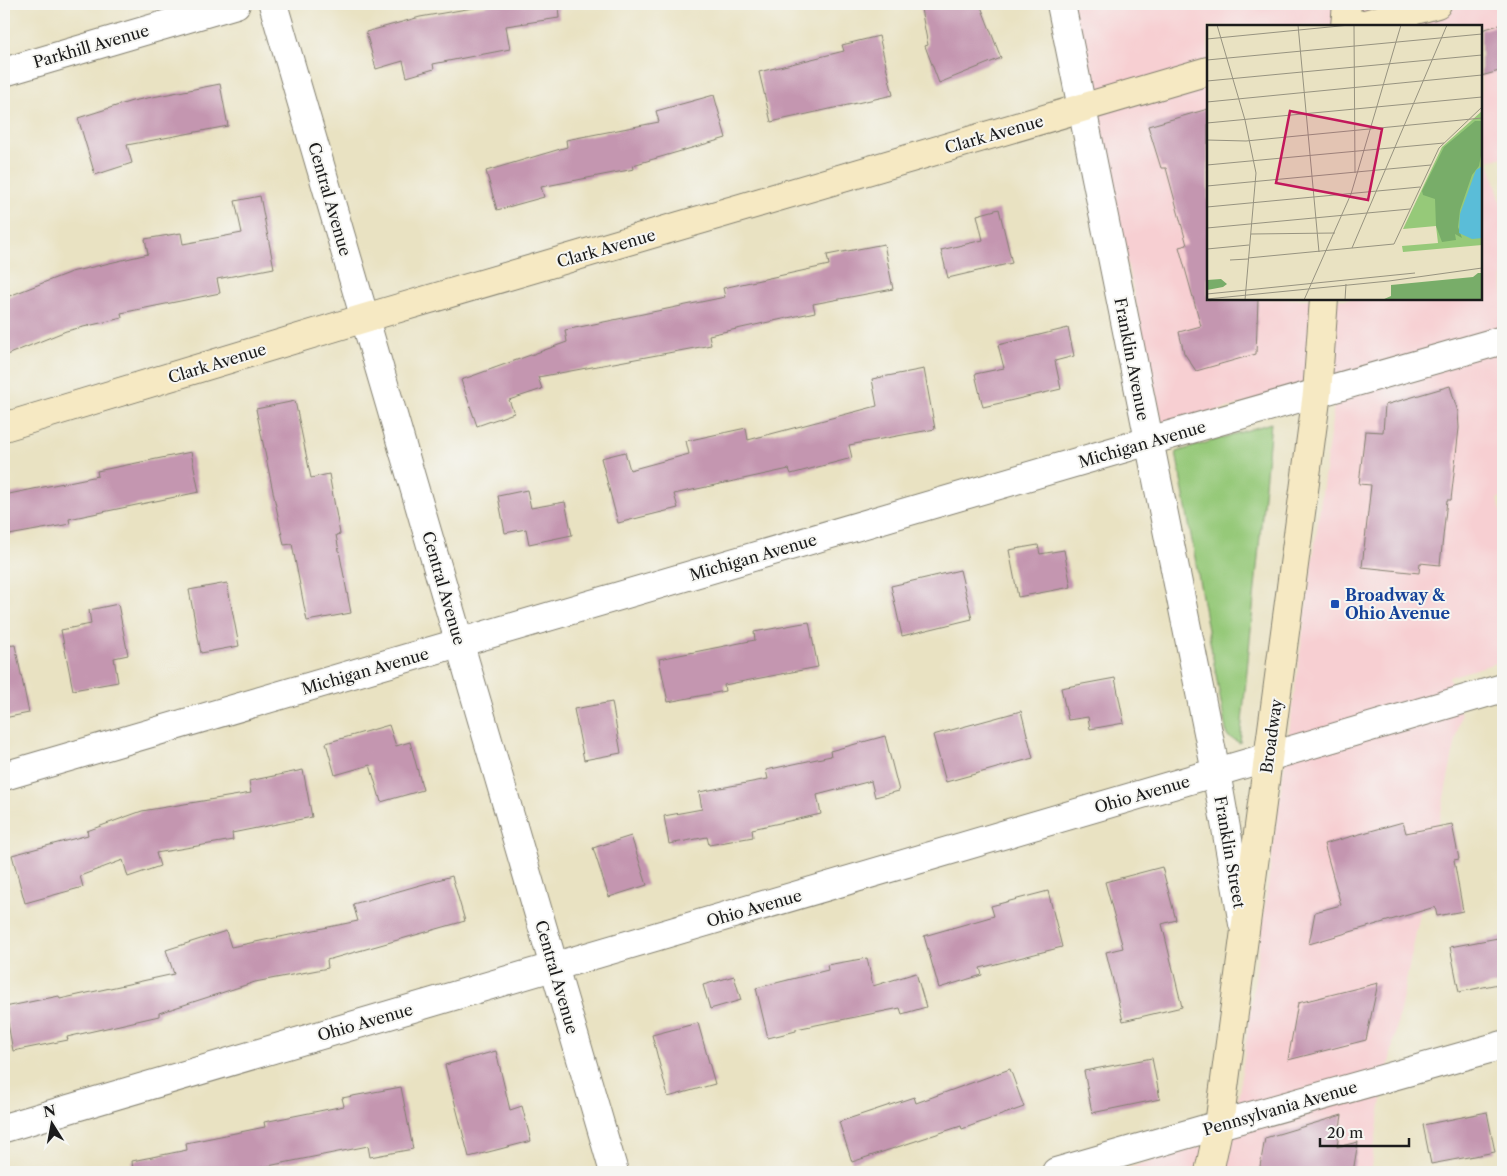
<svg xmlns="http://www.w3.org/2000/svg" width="1507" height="1176" font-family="'Libre Caslon Text',serif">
  <rect width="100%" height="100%" fill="#f6f6f2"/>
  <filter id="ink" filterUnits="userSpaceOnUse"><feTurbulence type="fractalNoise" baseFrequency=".02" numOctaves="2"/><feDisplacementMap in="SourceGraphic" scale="10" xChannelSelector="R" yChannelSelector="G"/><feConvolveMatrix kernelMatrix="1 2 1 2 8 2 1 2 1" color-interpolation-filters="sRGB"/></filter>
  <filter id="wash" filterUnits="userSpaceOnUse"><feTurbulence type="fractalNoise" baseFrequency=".0096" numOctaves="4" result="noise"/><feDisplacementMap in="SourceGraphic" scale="20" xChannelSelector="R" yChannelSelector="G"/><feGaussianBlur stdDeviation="1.12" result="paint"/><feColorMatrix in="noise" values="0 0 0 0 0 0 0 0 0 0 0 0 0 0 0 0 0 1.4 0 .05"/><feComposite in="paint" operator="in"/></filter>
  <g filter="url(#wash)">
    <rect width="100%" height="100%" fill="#e9e2c2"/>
    <path fill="#f7cfd2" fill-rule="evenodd" d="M1068 4H1503V157L1489 161 1503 210V331L1492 335 1503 372V497L1497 499 1503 519V661L1449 677 1461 715 1383 1093 1370 1172H1115L1233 1137 1338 377 1163 426 1090 94ZM1208 26H1481V299H1208Z"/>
    <path fill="#96c979" stroke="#59724a" d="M1271 423 1240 743 1227 736 1176 452Z"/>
    <g id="blocks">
      <g fill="#c496b0">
        <path d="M496 4H558L559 18 506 26 510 49 433 64 434 69 407 77 403 61 376 69 366 32 420 17Z"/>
        <path d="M920 4H980L1001 58 939 83 925 46 928 45Z"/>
        <path d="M1503 24V70L1481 76V30Z"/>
        <path d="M879 36 893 95 771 122 759 72 844 51 842 45Z"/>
        <path d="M220 84 228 126 127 145 132 163 95 175 78 118 132 101Z"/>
        <path d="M714 95 726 138 633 165 634 169 541 187 544 197 497 210 486 171 567 147 566 140 659 122 656 111Z"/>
        <path d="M1208 109V299H1258L1256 354 1196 371 1184 353 1179 332 1201 326 1179 247 1187 245 1166 168H1161L1148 126Z"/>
        <path d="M260 196 274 268 217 279 220 293 121 313 122 318 66 331 4 356V298L71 272 148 254 145 239 181 233 183 244 242 233 235 201Z"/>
        <path d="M999 209 1012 263 948 278 941 250 983 240 977 215Z"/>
        <path d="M884 244 893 289 813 304 815 312 709 335 711 345 538 377 542 389 509 400 514 413 477 426 461 380 567 342 565 330 725 297 723 288 829 265 827 255Z"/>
        <path d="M1068 328 1074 356 1055 361 1061 389 983 407 975 374 1004 368 998 345Z"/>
        <path d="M924 369 935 429 849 445 852 458 791 474 789 469 674 494 678 508 618 523 601 458 625 452 630 470 689 454 686 441 746 428 748 440 877 406 872 379Z"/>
        <path d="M1450 386 1458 412 1459 428 1451 500H1447L1440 565 1420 563 1419 573 1362 567 1371 485 1359 484 1365 431 1383 432 1385 405Z"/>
        <path d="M295 401 311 478 329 474 340 534 336 535 351 613 307 621 292 544 284 545 256 409Z"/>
        <path d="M191 452 199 492 69 519 70 524 9 535 4 511V495L98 476 97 471Z"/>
        <path d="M527 490 531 508 565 502 572 535 529 544 526 529 505 533 498 496Z"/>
        <path d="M1038 545 1040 554 1064 550 1071 587 1018 597 1009 550Z"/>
        <path d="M960 570 972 619 902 636 891 586Z"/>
        <path d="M227 583 239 646 201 653 189 590Z"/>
        <path d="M118 604 128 655 114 658 118 682 73 690 61 630 91 624 89 610Z"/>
        <path d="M809 622 818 667 724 685 725 691 668 702 659 659 755 640 754 632Z"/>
        <path d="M15 645 29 713 4 718V646Z"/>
        <path d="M1115 678 1124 723 1090 729 1088 717 1068 720 1061 688Z"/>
        <path d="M612 702 621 753 584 760 574 709Z"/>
        <path d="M1021 711 1033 758 946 782 933 735Z"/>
        <path d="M389 725 396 746 410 742 423 790 381 802 370 765 335 775 326 743Z"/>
        <path d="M885 736 899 791 875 797 871 781 817 795 821 814 752 829 753 837 709 845 707 837 669 844 664 816 702 809 699 792 768 779 766 770 831 756 830 751Z"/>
        <path d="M303 770 312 817 232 833 233 840 156 853 160 866 128 877 123 860 80 876 83 887 25 903 12 855 88 835 87 831 142 811 251 793 249 781Z"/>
        <path d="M1403 822 1406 833 1452 824 1459 859 1454 860 1463 911 1437 916 1435 907 1309 944 1315 912 1341 905 1324 844Z"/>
        <path d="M631 836 647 885 609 897 593 848Z"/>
        <path d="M1162 867 1176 920 1162 924 1182 1007 1123 1021 1106 952 1123 948 1105 882Z"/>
        <path d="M452 876 465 921 327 960 328 968 255 982 159 1013V1016L67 1037 68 1040 13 1051 5 1007 59 996 60 999 174 974 166 950 226 931 231 947 358 921 353 904Z"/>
        <path d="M1048 891 1062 947 980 968 982 975 939 988 924 936 994 916 991 906Z"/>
        <path d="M1503 937V983L1459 992 1450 947Z"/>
        <path d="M867 958 873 986 916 973 926 1007 902 1014 900 1008 796 1029V1031L768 1038 756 988 828 970 827 965Z"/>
        <path d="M734 976 741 1000 710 1009 703 985Z"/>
        <path d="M1378 983 1366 1040 1288 1060 1298 1003Z"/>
        <path d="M698 1023 715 1084 668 1097 652 1035Z"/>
        <path d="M496 1051 510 1110 522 1106 531 1141 469 1157 445 1065Z"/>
        <path d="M1152 1058 1160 1099 1092 1113 1084 1071Z"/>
        <path d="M1010 1069 1024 1107 962 1129 961 1126 852 1162 839 1122 914 1097 916 1103Z"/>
        <path d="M401 1087 413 1149 370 1157 368 1146 253 1169 254 1172H133L132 1161 187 1150 186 1143 265 1127 264 1122 344 1106 342 1098Z"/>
        <path d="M1487 1112 1495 1152 1431 1164 1423 1125Z"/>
        <path d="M1342 1115 1337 1147 1358 1142 1353 1172H1259L1265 1138Z"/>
      </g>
    </g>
  </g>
  <g filter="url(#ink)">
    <use href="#blocks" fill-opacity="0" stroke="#827f6f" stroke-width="1"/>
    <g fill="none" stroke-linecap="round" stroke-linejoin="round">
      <defs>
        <g id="street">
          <path d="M273 4 614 1172"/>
          <path d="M1061 4 1216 772 1243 924"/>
          <path d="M4 72 236 4"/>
          <path d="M4 776 1149 441 1503 340"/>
          <path d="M4 1128 1503 688"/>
          <path d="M1056 1172 1219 1125 1503 1045"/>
        </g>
        <g id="secondary">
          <path d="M1345 26 1347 4"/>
          <path d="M1358 26 1437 4"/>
          <path d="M4 427 365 318 1208 71"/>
          <path d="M1209 1172 1219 1125 1317 393 1324 299"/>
        </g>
      </defs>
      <use href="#street" stroke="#827f6f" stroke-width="30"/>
      <use href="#secondary" stroke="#827f6f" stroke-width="30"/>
      <use href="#street" stroke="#fff" stroke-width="28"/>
      <use href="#secondary" stroke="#f6e9c3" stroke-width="28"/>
    </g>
  </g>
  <rect fill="#1a4fb4" stroke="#f6f6f2" stroke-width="2" x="1330" y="599" width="10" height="10" rx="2.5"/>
  <g text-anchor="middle" stroke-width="4" stroke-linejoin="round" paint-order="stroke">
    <g font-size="16" fill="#1c1c1c" stroke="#f6f6f2">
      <text transform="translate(91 46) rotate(-16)" y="6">Parkhill Avenue</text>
      <text transform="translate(994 134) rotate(-16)" y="6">Clark Avenue</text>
      <text transform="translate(330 199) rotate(74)" y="6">Central Avenue</text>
      <text transform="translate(606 248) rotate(-16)" y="6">Clark Avenue</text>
      <text transform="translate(1132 359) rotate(79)" y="6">Franklin Avenue</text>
      <text transform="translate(217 363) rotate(-17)" y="6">Clark Avenue</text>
      <text transform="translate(1142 444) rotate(-16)" y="6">Michigan Avenue</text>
      <text transform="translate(753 557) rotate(-16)" y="6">Michigan Avenue</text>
      <text transform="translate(444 588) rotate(74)" y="6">Central Avenue</text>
      <text transform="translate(365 671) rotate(-16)" y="6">Michigan Avenue</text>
      <text transform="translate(1271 736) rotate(-82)" y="6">Broadway</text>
      <text transform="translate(1142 794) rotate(-16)" y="6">Ohio Avenue</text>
      <text transform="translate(1230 852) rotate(80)" y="6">Franklin Street</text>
      <text transform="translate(754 908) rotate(-16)" y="6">Ohio Avenue</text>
      <text transform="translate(557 977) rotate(74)" y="6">Central Avenue</text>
      <text transform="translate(365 1022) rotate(-16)" y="6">Ohio Avenue</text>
      <text transform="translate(1280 1108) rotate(-16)" y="6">Pennsylvania Avenue</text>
    </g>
    <g font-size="16" font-weight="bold" fill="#164399" stroke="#f6f6f2" text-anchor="start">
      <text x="1345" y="601">Broadway &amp;<tspan x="1345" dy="18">Ohio Avenue</tspan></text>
    </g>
  </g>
  <g transform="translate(1207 25)">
    <rect width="275" height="275" fill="#e9e2c2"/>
    <path d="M275 86V220L196 227 195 221 231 218 229 201 196 204 235 122Z" fill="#96c979"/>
    <path d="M268 96H275V125L272 141 265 150 253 185 251 202 255 213 248 209 249 215 235 217 229 201 228 174 216 170 215 166 237 122ZM271 248H275V275H175L184 271V260L266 252ZM14 254 20 259 16 262 0 265V255Z" fill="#78ad69"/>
    <path d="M275 130V213L265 214 252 208 253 189 269 145 274 142Z" fill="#5abdd8"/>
    <path fill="none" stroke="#979380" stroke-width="1" d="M10 0 38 95 49 148 38 275M91 0 112 227M147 0 148 148M0 14 143 0M0 35 275 9M0 56 275 30M0 77 275 50M0 98 275 72M0 115 39 116 275 93M0 140 237 118M0 161 224 140M0 182 213 162M0 203 203 184M44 209 128 208M145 223 240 0M0 224 42 220M41 233 187 219 232 123 275 82M23 235 41 234M0 269 208 248M0 274 182 256 275 243M97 275 144 169 194 0M138 275 139 259"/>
    <path fill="#c2185b" fill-opacity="0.15" stroke="#c2185b" stroke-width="2.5" d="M83 86 175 104 161 175 69 158Z"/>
    <rect width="275" height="275" fill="none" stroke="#1c1c1c" stroke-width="2.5"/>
  </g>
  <rect width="1507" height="1176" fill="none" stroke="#f6f6f2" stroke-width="20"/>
  <g transform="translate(52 1124) rotate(349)" stroke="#f6f6f2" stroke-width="4" paint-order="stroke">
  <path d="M0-4L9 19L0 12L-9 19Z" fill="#1c1c1c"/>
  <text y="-8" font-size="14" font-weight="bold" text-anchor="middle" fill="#1c1c1c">N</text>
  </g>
  <path d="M1320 1138v8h89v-8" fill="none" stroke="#1c1c1c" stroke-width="2.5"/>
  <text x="1327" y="1138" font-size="15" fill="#1c1c1c" stroke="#f6f6f2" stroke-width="4" paint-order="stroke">20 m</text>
</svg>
